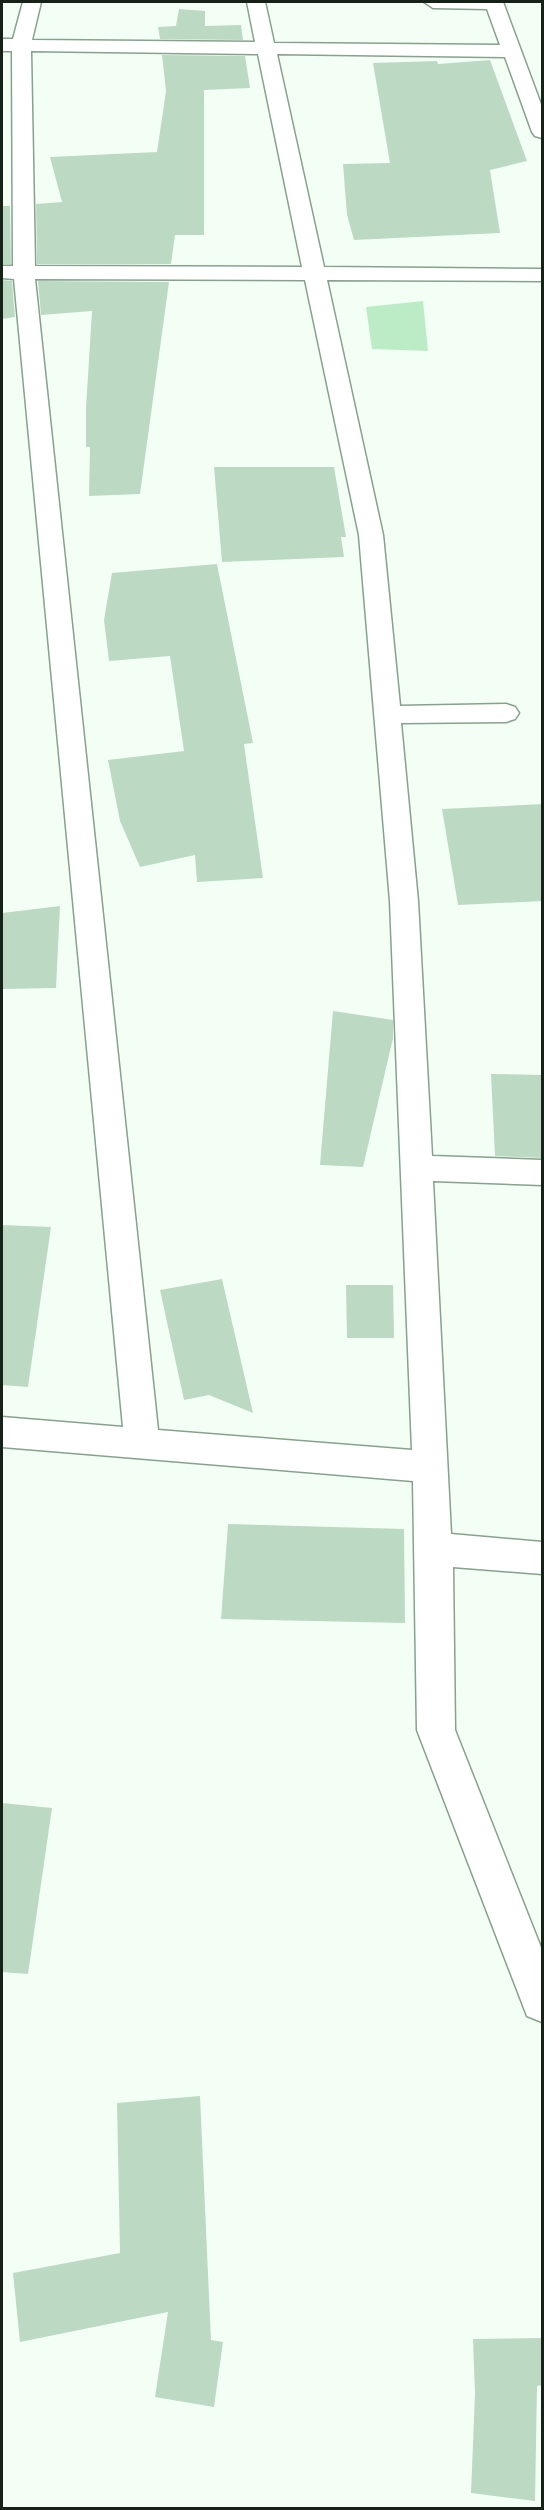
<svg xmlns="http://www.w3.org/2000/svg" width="544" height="2510" font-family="'PT Sans',sans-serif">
  <rect width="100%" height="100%" fill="#f3fff5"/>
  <path fill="#bbecc6" d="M423 301 428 351 372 349 366 307Z"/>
  <g fill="#bcdac3">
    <path d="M179 9 205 11V26L241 25 243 40 160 39 158 27 176 26Z"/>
    <path d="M162 55 245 56 250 88 204 90V235H175L171 264H37L36 204 62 202 50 157 157 152 166 91Z"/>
    <path d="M490 60 527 161 490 170 500 233 354 240 347 215 343 164 390 163 373 63 437 61 438 64Z"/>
    <path d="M2 206H10L11 264H2Z"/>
    <path d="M2 280 12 281 15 317 2 319Z"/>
    <path d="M38 281 169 282 140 494 89 496 90 447H86V408L92 311 41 315Z"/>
    <path d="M214 467H334L346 537H341L344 557 222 562Z"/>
    <path d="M217 564 253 743 244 744 263 878 197 882 195 855 140 867 120 821 108 760 184 751 170 656 109 661 104 620 112 573Z"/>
    <path d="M543 804V901L458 905 442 809Z"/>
    <path d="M60 906 56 988 2 989V913Z"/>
    <path d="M333 1011 393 1020V1038L363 1167 320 1165Z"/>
    <path d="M491 1074 543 1075V1158L495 1156Z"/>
    <path d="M2 1225 51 1227 28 1387 2 1385Z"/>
    <path d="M222 1279 253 1413 209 1395 184 1400 160 1290Z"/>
    <path d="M346 1285H393L394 1338H347Z"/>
    <path d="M228 1524 404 1529 405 1623 221 1619Z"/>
    <path d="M2 1803 52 1808 28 1974 2 1972Z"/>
    <path d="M200 2096 211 2340 223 2342 214 2407 155 2397 168 2312 20 2342 13 2273 120 2253 117 2103Z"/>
    <path d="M543 2338V2385L537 2386 535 2501 471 2493 475 2394 473 2339Z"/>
  </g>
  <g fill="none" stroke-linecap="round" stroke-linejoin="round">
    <defs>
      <path id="street" d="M23 2H41L32 40 255 42 247 2H265L274 43 500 45 487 9 433 8 424 2H503L542 107V138L535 136 532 132 505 57 277 54 324 267 542 269V281L327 280 383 535 400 706 506 704 515 707 519 713 515 719 506 722 401 723 418 901 432 1156 542 1160V1185L433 1181 451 1534 542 1542V1574L453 1567 455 1730 542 1950V2022L527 2016 417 1730 413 1481 2 1447V1417L123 1427 14 279 2 278V266H13L12 51H2V39H13ZM31 51 258 54 302 267 35 266ZM35 279 305 280 359 535 390 901 412 1450 158 1430Z"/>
    </defs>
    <use href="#street" stroke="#86a28c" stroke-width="3"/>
    <use href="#street" fill="#fff" fill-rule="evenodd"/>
  </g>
  <rect width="544" height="2510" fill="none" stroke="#162118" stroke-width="6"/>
</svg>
